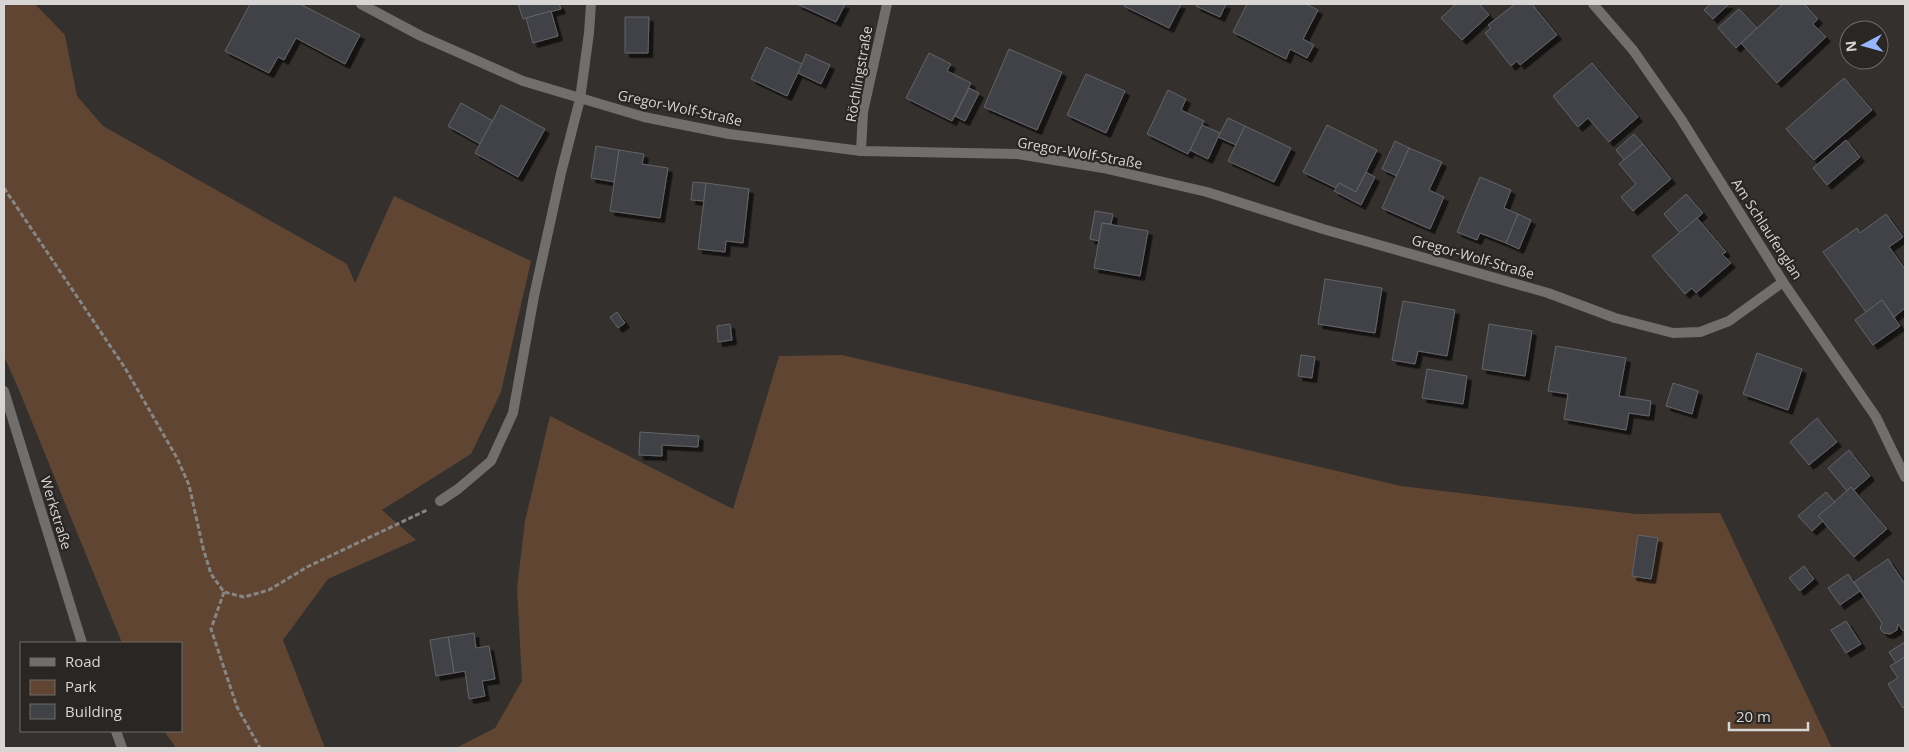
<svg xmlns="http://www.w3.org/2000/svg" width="1909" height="752" font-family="'Open Sans',sans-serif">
  <defs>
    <filter id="shadow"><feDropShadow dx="4.5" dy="4.5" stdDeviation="0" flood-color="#0009"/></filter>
  </defs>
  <rect width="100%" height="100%" fill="#33302e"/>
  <g fill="#604532">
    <path d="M4 4H35L65 35 77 96 103 126 347 264 355 283 394 196 531 261 501 392 471 454 382 510 416 540 328 579 283 640 325 748H176L164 731H181V643H122L19 390 4 356Z"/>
    <path d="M842 355 1401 486 1636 514 1720 513 1832 748H456L495 728 522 681 517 588 525 521 550 416 733 509 779 356Z"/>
  </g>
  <g fill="#414246" stroke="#636468" filter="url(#shadow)">
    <path d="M250 4H300L360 35 345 64 296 38 284 60 278 57 269 73 225 51Z"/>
    <path d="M518 4H559L561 9 523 19Z"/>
    <path d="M797 4H845L836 22Z"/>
    <path d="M1125 4H1181L1169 28 1124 6Z"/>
    <path d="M1197 4H1226L1220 17 1196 6Z"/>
    <path d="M1247 4H1306L1318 10 1303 39 1314 45 1307 58 1290 49 1286 59 1233 32Z"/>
    <path d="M1456 4H1479L1489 15 1462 40 1441 18Z"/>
    <path d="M1515 4H1532L1557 35 1520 65 1517 61 1511 66 1485 33 1491 28 1488 25Z"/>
    <path d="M1710 4H1729L1713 19 1704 10Z"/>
    <path d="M1783 4H1804L1818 19 1813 24 1826 37 1777 83 1741 43Z"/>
    <path d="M1739 9 1757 28 1736 48 1718 28Z"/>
    <path d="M551 11 558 36 533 43 526 18Z"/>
    <path d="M625 17H649L648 53H625Z"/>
    <path d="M766 47 802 64 787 96 751 79Z"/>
    <path d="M1009 49 1062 72 1037 130 984 107Z"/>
    <path d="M929 53 951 64 947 71 971 83 952 121 906 98Z"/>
    <path d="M806 54 830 65 821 84 798 73Z"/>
    <path d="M1592 63 1638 117 1609 142 1588 118 1578 127 1553 96Z"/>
    <path d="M1086 74 1125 91 1106 133 1067 115Z"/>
    <path d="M1844 78 1872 110 1814 160 1786 129Z"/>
    <path d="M969 88 979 93 965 121 955 116Z"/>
    <path d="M1168 90 1186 99 1181 110 1204 121 1188 154 1147 134Z"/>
    <path d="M461 103 493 121 480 144 448 126Z"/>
    <path d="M501 105 545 129 518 177 475 153Z"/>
    <path d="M1228 118 1245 126 1236 145 1218 137Z"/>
    <path d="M1202 125 1220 133 1208 159 1190 150Z"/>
    <path d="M1327 125 1377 150 1356 192 1339 183 1336 188 1303 172Z"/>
    <path d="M1245 126 1291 148 1274 182 1228 161Z"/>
    <path d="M1634 134 1643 144 1624 160 1616 150Z"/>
    <path d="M1846 140 1860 157 1827 185 1813 168Z"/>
    <path d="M1395 141 1409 148 1397 176 1382 169Z"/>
    <path d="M1643 144 1671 179 1633 211 1621 197 1636 184 1619 164Z"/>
    <path d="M596 146 619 150 615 182 591 178Z"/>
    <path d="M1409 148 1442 162 1429 190 1444 197 1430 229 1382 208Z"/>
    <path d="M619 150 644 154 642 164 668 168 660 218 610 211Z"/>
    <path d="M1366 172 1375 177 1361 205 1334 191 1339 183 1356 192Z"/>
    <path d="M1480 177 1511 190 1504 208 1518 214 1506 243 1480 233 1477 240 1457 232Z"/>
    <path d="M693 182 706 183 704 201 691 200Z"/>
    <path d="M706 183 749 189 743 243 726 241 725 252 698 249Z"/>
    <path d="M1686 194 1703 213 1680 233 1664 214Z"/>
    <path d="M1095 211 1113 214 1111 224 1102 223 1099 241 1090 239Z"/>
    <path d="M1518 214 1531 220 1519 249 1506 243Z"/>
    <path d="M1886 214 1903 237 1889 247 1905 269V308L1894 317 1882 300 1866 312 1823 252 1857 228 1860 233Z"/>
    <path d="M1697 218 1726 252 1722 254 1731 263 1696 293 1692 288 1685 294 1652 256Z"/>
    <path d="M1102 223 1148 231 1140 276 1094 268Z"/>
    <path d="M1325 279 1382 288 1375 333 1318 324Z"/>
    <path d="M1882 300 1900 326 1873 345 1855 320Z"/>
    <path d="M1403 301 1455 310 1447 356 1418 351 1415 364 1392 360Z"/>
    <path d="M617 312 625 323 618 328 610 317Z"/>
    <path d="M730 324 732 340 718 342 717 326Z"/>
    <path d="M1489 324 1532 331 1525 376 1482 369Z"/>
    <path d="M1556 346 1626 358 1619 396 1651 401 1649 416 1629 413 1626 430 1564 419 1568 394 1548 391Z"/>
    <path d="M1757 353 1802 369 1788 410 1743 394Z"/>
    <path d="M1301 355 1315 357 1312 378 1298 376Z"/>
    <path d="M1427 369 1467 376 1463 404 1422 398Z"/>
    <path d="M1673 383 1698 391 1692 414 1666 406Z"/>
    <path d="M1817 418 1837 442 1809 465 1790 442Z"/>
    <path d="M640 432 699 436 698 447 662 445V456L639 455Z"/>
    <path d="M1849 450 1870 476 1854 490 1851 487 1847 491 1828 468Z"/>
    <path d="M1851 487 1887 529 1854 557 1818 516Z"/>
    <path d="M1826 492 1835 502 1818 516 1823 521 1812 531 1798 516Z"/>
    <path d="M1638 535 1658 538 1651 579 1632 576Z"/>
    <path d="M1888 559 1905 584V629L1903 631 1898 624 1897 630 1890 634 1884 633 1880 629 1882 623 1854 582Z"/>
    <path d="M1804 566 1814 579 1800 591 1789 578Z"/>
    <path d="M1848 574 1860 591 1840 605 1828 588Z"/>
    <path d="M1846 621 1861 644 1846 653 1831 630Z"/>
    <path d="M474 633 476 648 489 646 495 679 482 681 485 696 469 699 465 671 454 673 448 637Z"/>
    <path d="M448 637 454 673 436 676 430 640Z"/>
    <path d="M1905 642V657L1896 663 1889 652Z"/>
    <path d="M1905 657V706L1903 708 1888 684 1898 678 1890 666Z"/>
  </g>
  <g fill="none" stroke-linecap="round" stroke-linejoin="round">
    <g stroke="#888684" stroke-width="3" stroke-dasharray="5 2.5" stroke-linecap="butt">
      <path d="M4 188 125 368 177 458 189 485 203 548 211 574 224 592 244 597 269 590 307 567 427 510"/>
      <path d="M224 592 211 629 237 707 260 748"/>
    </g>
    <path stroke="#716f6e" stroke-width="10" d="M440 501 458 489 491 461 513 413 534 296 561 173 580 99"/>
    <g stroke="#716f6e" stroke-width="10">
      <path d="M361 4 421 36 523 81 644 117 729 134 861 151 1018 154 1103 168 1207 192 1323 229 1548 293 1615 318 1673 333 1700 332 1729 321 1783 282"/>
      <path d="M1593 4 1633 50 1681 119 1783 282 1876 417 1905 477"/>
      <path d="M580 99 589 33 591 4"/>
      <path d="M861 151 863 112 887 4"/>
      <path d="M4 391 82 643"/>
      <path d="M116 731 122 748"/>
    </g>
  </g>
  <g text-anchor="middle" stroke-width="4.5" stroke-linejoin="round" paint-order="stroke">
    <g font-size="14" fill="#d8d6d4" stroke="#292624">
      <text transform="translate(859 74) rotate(-80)" y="5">Röchlingstraße</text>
      <text transform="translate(680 108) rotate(12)" y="5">Gregor-Wolf-Straße</text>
      <text transform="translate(1080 153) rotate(10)" y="5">Gregor-Wolf-Straße</text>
      <text transform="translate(1767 229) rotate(57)" y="5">Am Schlaufenglan</text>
      <text transform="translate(1473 257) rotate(16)" y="5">Gregor-Wolf-Straße</text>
      <text transform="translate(56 513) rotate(73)" y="5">Werkstraße</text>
    </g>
  </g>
  <rect width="1909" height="752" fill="none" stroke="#d8d6d4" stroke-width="10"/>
  <rect x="20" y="642" width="162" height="90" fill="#292624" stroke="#6f6c6a"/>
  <rect x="30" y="658" width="25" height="8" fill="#716f6e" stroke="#6f6c6a"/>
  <text x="65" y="667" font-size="15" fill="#d8d6d4">Road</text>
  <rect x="30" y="680" width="25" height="15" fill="#604532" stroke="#6f6c6a"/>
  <text x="65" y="692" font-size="15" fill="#d8d6d4">Park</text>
  <rect x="30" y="704" width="25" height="15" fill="#414246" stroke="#6f6c6a"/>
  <text x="65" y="717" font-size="15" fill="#d8d6d4">Building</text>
  <g transform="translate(1864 45) rotate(264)"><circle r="24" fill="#292624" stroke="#6f6c6a"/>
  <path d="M0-4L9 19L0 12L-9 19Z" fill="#97b6fd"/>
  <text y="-8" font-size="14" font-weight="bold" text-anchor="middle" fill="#d8d6d4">N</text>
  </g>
  <path d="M1729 722v8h79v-8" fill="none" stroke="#d8d6d4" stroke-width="2.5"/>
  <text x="1736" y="722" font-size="15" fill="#d8d6d4" stroke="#292624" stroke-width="4" paint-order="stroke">20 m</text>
</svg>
